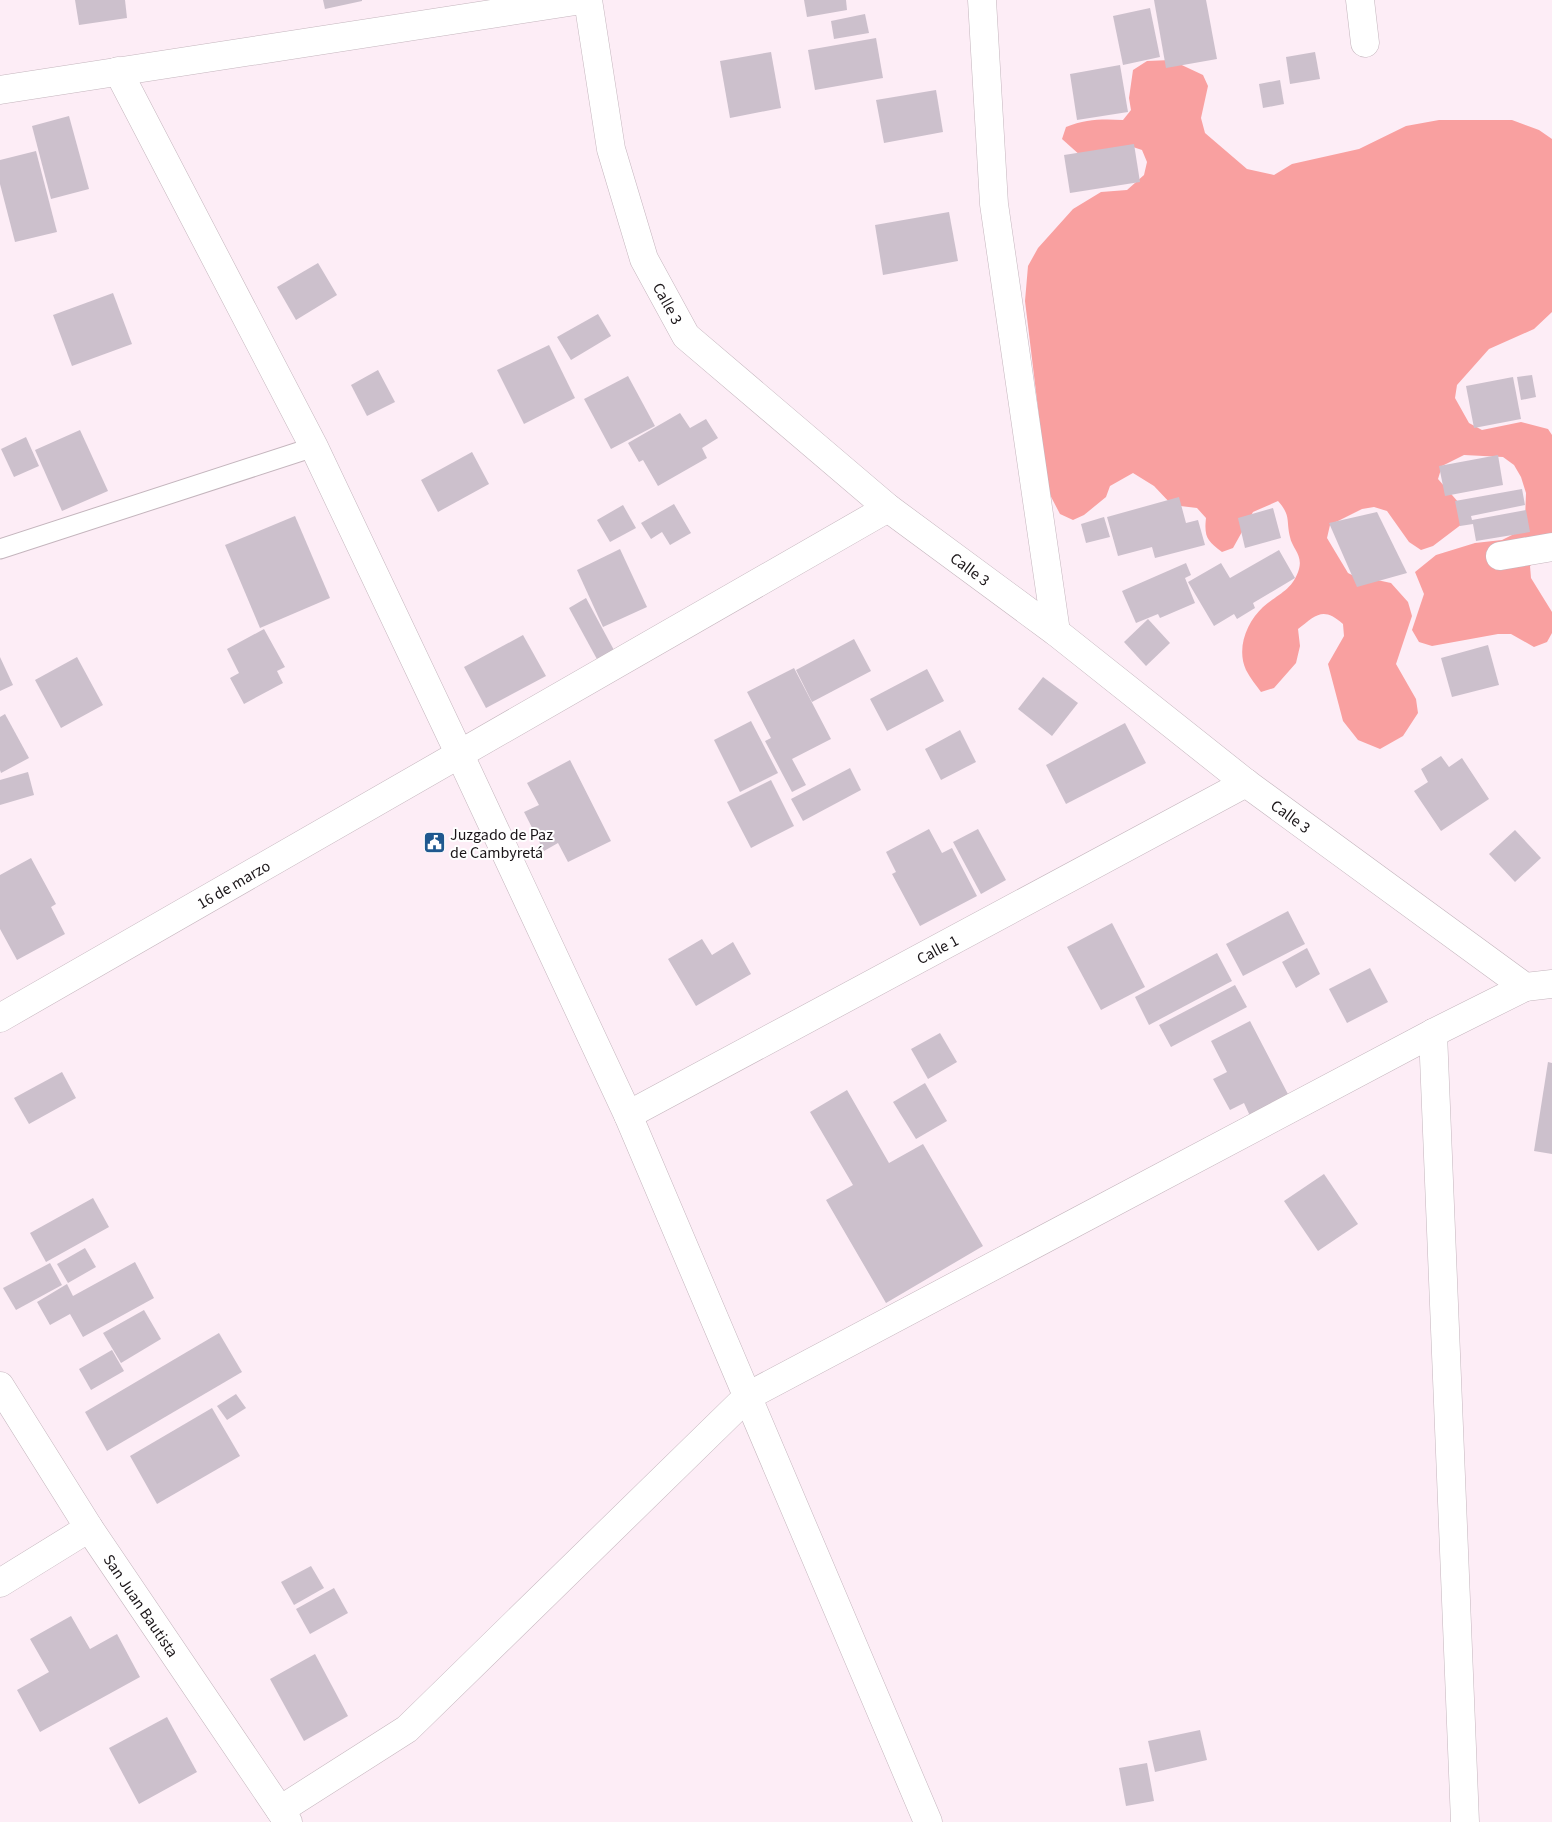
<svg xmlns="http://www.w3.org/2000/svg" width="1552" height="1822" font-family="'Source Sans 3',sans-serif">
  <rect width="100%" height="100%" fill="#fdedf6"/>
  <path fill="#f9a0a0" d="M1171 60 1203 75 1208 86 1201 118 1205 133 1247 169 1274 175 1292 164 1359 149 1406 126 1439 120H1512L1539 130 1552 139V312L1534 329 1489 349 1457 385 1455 398 1469 423 1482 430 1521 422 1548 429 1552 435V546L1530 566 1531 578 1552 612V633L1547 642 1534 647 1511 634H1498L1432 646 1419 642 1412 630 1424 594 1415 572 1436 555 1475 543 1502 540 1516 533 1525 521 1526 493 1521 477 1514 465 1503 457 1464 455 1442 466 1438 479 1466 511 1462 524 1433 546 1421 550 1409 542 1387 511 1374 507 1362 509 1330 525 1327 538 1348 573 1362 580H1377L1391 583 1408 602 1412 616 1396 664 1416 699 1418 713 1403 736 1380 749 1358 740 1343 721 1328 664 1344 636 1343 624C1323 606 1316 615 1298 629L1300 646 1296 663 1274 688 1261 692C1256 685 1250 678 1246 670 1236 648 1247 622 1263 607 1278 594 1293 590 1299 569 1303 555 1292 548 1290 537 1286 519 1291 516 1278 501L1253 512 1233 548 1222 552C1207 541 1204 537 1206 518L1197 508 1172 505 1154 486 1133 473 1110 486 1106 497 1084 515 1073 520 1060 514 1048 491 1025 301 1028 266 1038 248 1073 209 1101 192 1127 190 1144 175 1147 162 1142 150 1130 146 1081 156 1062 139 1066 127C1086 119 1102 119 1123 120L1131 110 1129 98 1133 70 1147 61Z"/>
  <g fill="#ccc0cc">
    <path d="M75 0H125L127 18 79 25Z"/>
    <path d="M323 0H362V1L325 9Z"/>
    <path d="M804 0H846L847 10 807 17Z"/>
    <path d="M1154 0H1206L1217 59 1166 68Z"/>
    <path d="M1150 8 1160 57 1123 65 1113 16Z"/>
    <path d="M865 14 869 33 834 39 831 21Z"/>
    <path d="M876 38 883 78 815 90 808 50Z"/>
    <path d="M771 52 781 108 730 118 720 61Z"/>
    <path d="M1315 52 1320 79 1290 84 1286 57Z"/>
    <path d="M1120 65 1128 112 1077 120 1070 74Z"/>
    <path d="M1280 80 1284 104 1263 108 1259 84Z"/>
    <path d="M936 90 943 132 884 143 876 100Z"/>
    <path d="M69 116 89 189 51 199 32 126Z"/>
    <path d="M1134 144 1140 182 1070 193 1064 155Z"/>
    <path d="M36 151 57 232 15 242 0 184V160Z"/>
    <path d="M949 212 958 261 883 275 875 225Z"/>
    <path d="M318 263 337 295 296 320 277 287Z"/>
    <path d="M113 293 132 344 72 366 53 315Z"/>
    <path d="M598 314 611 336 571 360 557 337Z"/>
    <path d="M549 345 575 398 524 424 497 370Z"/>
    <path d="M378 370 395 402 367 416 351 385Z"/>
    <path d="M1532 375 1536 397 1521 400 1517 377Z"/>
    <path d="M628 376 655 426 611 449 584 399Z"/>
    <path d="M1513 377 1521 419 1474 428 1466 386Z"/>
    <path d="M680 413 690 428 706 419 718 438 702 448 707 458 658 486 643 460 639 462 628 443Z"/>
    <path d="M80 430 108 491 62 511 35 450Z"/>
    <path d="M26 437 39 466 14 477 1 449Z"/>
    <path d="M472 452 489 484 438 512 421 480Z"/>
    <path d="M1498 455 1503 485 1445 496 1439 466Z"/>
    <path d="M1522 489 1525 505 1471 516 1472 520 1526 510 1530 532 1476 541 1473 524 1460 526 1455 501Z"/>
    <path d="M1179 497 1186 523 1198 520 1205 545 1155 558 1152 547 1118 556 1107 517Z"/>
    <path d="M674 504 691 533 670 545 662 532 651 539 641 523Z"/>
    <path d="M623 505 636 528 610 542 597 520Z"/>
    <path d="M1273 508 1281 538 1245 548 1238 518Z"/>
    <path d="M1377 512 1407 573 1357 587 1329 523Z"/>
    <path d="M295 516 330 598 260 628 225 545Z"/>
    <path d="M1104 517 1110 537 1086 543 1081 524Z"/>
    <path d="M620 549 647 607 603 627 577 570Z"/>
    <path d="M1279 550 1295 578 1253 603 1255 608 1237 619 1234 614 1214 626 1188 582 1221 563 1230 578Z"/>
    <path d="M1186 563 1191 575 1185 578 1195 603 1160 618 1158 614 1136 623 1122 591Z"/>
    <path d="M586 598 615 652 598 661 569 608Z"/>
    <path d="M1148 619 1170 643 1146 666 1124 642Z"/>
    <path d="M264 629 285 667 277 671 283 683 244 704 230 678 239 673 227 649Z"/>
    <path d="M523 635 546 676 486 708 464 667Z"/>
    <path d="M854 639 871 671 812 702 796 670Z"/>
    <path d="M1488 645 1499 685 1452 697 1441 658Z"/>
    <path d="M0 657 13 685 0 691Z"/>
    <path d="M77 657 103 705 61 728 35 680Z"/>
    <path d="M794 668 831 739 792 759 806 785 792 792 765 741 771 738 747 692Z"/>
    <path d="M927 669 944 701 887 731 870 699Z"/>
    <path d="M1043 677 1078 703 1052 736 1018 709Z"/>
    <path d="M5 714 29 758 1 773 0 770V717Z"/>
    <path d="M751 721 778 773 740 792 714 740Z"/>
    <path d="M1125 723 1146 763 1066 804 1046 765Z"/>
    <path d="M960 730 976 762 941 780 925 749Z"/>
    <path d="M1441 756 1449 767 1462 758 1489 799 1441 831 1414 791 1428 782 1421 769Z"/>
    <path d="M570 760 611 841 568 862 558 843 544 851 524 812 539 805 527 783Z"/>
    <path d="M850 768 861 790 803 821 791 799Z"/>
    <path d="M28 772 34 795 0 805V780Z"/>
    <path d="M771 780 794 826 751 848 727 802Z"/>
    <path d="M929 829 942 853 952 848 977 896 920 926 892 874 896 872 886 852Z"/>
    <path d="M978 829 1006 880 981 894 953 842Z"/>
    <path d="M1515 830 1541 858 1515 882 1489 854Z"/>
    <path d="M31 858 56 904 51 907 65 934 17 960 0 929V875Z"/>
    <path d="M1288 911 1305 944 1243 976 1226 944Z"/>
    <path d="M1112 923 1145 987 1101 1010 1067 947Z"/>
    <path d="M702 939 712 955 733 942 751 974 696 1006 668 959Z"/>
    <path d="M1307 948 1320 974 1296 988 1282 962Z"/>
    <path d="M1217 953 1232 981 1149 1025 1135 997Z"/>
    <path d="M1370 968 1388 1002 1347 1023 1329 989Z"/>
    <path d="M1235 985 1247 1007 1171 1047 1159 1025Z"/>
    <path d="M1250 1021 1290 1098 1251 1118 1244 1103 1230 1110 1213 1079 1227 1072 1211 1041Z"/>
    <path d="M940 1033 957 1062 928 1079 911 1049Z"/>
    <path d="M1548 1062 1552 1063V1154L1534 1151Z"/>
    <path d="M62 1072 76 1098 29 1124 14 1098Z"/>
    <path d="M925 1083 947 1121 916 1139 893 1102Z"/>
    <path d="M847 1090 889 1163 923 1144 983 1246 886 1303 826 1200 853 1185 810 1112Z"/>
    <path d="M1324 1174 1358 1224 1318 1251 1284 1201Z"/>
    <path d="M93 1198 109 1227 46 1262 30 1233Z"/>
    <path d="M85 1248 96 1267 68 1283 57 1264Z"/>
    <path d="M135 1262 154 1298 83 1337 70 1314 50 1325 37 1302 67 1284 73 1296Z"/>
    <path d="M50 1263 62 1285 16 1310 3 1288Z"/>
    <path d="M144 1310 161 1339 121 1363 103 1333Z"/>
    <path d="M219 1333 242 1372 107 1451 85 1412Z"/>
    <path d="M112 1350 124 1371 91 1390 79 1369Z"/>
    <path d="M236 1394 246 1408 227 1420 217 1406Z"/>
    <path d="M212 1408 240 1456 157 1504 130 1456Z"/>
    <path d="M311 1566 324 1588 294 1605 281 1582Z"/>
    <path d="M334 1588 348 1613 310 1634 296 1609Z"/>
    <path d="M71 1616 90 1649 117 1634 140 1677 40 1732 17 1690 49 1672 30 1639Z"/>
    <path d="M315 1654 348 1716 304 1741 270 1679Z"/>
    <path d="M167 1717 197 1772 139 1804 109 1748Z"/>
    <path d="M1200 1730 1207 1760 1155 1772 1148 1741Z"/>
    <path d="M1147 1763 1154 1801 1126 1806 1119 1768Z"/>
  </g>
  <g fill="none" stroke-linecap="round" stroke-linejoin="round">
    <defs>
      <path id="lane" d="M0 549 314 447"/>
      <g id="street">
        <path id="s1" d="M588 0 611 149 644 259 686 336 888 508 1056 632 1246 783 1525 987 1552 984"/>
        <path d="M982 0 994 204 1056 632"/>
        <path d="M1360 0 1365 43"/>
        <path d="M118 71 314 447 459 753 628 1115 928 1822"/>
        <path d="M0 90 582 0"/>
        <path d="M1500 556 1552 547"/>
        <path id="s2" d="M0 1018 888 508"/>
        <path d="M1433 1033 1465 1822"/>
        <path id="s3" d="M628 1115 1246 783"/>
        <path id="s4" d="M0 1386 89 1528 288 1822"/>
        <path d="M0 1583 89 1528"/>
        <path d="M280 1810 407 1729 748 1396 1433 1033 1525 987"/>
      </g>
    </defs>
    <use href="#lane" stroke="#c4b5bd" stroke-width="21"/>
    <use href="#street" stroke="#c4b5bd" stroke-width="29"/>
    <use href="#lane" stroke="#fff" stroke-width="19"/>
    <use href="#street" stroke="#fff" stroke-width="28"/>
  </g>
  <defs>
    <symbol id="civic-square" viewBox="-11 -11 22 22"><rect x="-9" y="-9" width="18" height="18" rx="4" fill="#1f588f" stroke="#fff"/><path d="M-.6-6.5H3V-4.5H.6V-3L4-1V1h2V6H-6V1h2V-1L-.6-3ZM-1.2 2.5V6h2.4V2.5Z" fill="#fff"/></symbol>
  </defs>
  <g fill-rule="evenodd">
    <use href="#civic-square" x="422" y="830" width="25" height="25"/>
  </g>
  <g text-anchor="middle" stroke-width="4" stroke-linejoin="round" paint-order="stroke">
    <g font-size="16" fill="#1a1518" stroke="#fff">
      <text dy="6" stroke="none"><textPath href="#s1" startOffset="316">Calle 3</textPath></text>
      <text dy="6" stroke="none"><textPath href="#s1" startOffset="721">Calle 3</textPath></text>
      <text dy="6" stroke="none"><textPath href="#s1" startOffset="1126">Calle 3</textPath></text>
      <text dy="6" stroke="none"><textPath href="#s2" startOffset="269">16 de marzo</textPath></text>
      <text dy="6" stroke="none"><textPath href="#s3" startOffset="351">Calle 1</textPath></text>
      <text dy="6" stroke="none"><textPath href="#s4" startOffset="261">San Juan Bautista</textPath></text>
    </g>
    <g font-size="16" fill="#1a1518" stroke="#fff" text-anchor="start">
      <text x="450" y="840">Juzgado de Paz<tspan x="450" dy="18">de Cambyretá</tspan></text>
    </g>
  </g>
</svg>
